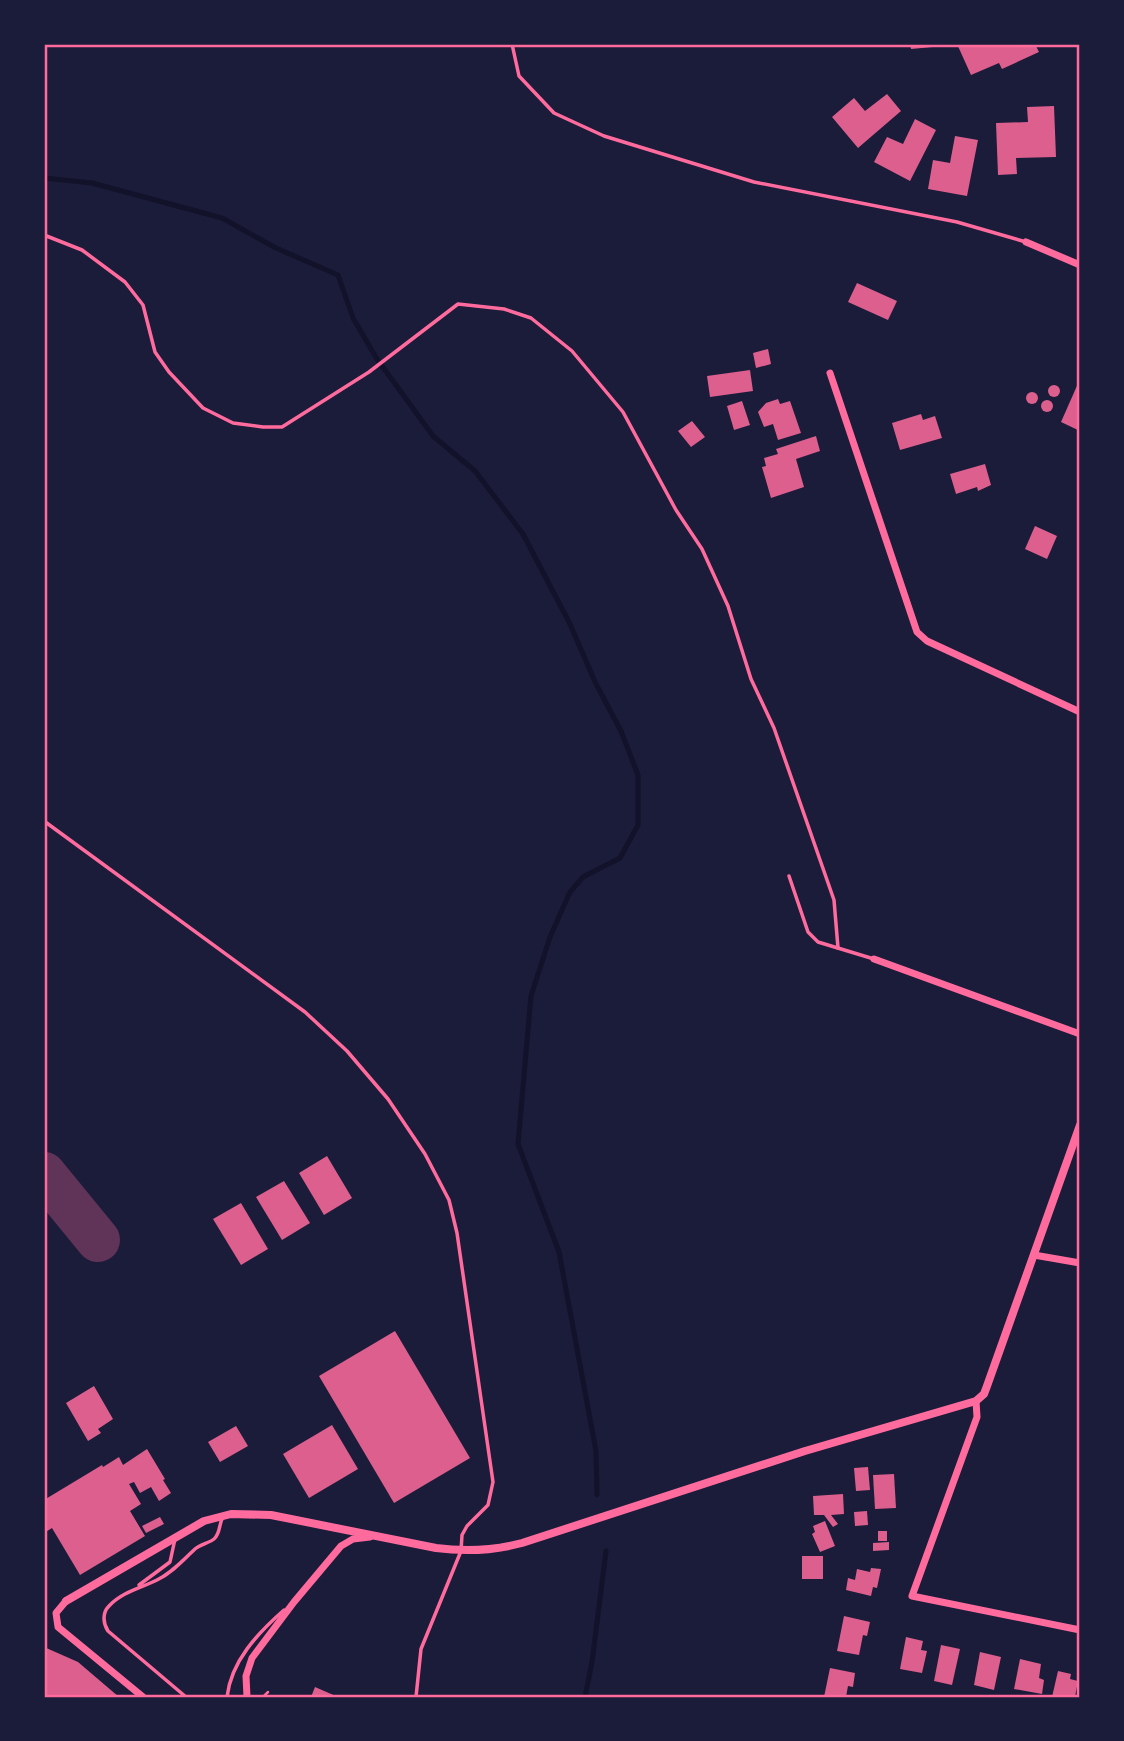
<svg xmlns="http://www.w3.org/2000/svg" width="1124" height="1741" font-family="Lato,sans-serif">
  <rect width="100%" height="100%" fill="#1b1b3a"/>
  <g fill="none" stroke-linecap="round" stroke-linejoin="round">
    <g stroke="#12122b" stroke-width="5">
      <path d="M44 178 92 183 222 218 276 248 338 275 353 318 377 359 433 436 475 471 523 534 570 624 596 684 621 731 638 775V825L620 858 583 877 570 892 550 937 531 996 518 1144 559 1252 596 1451 597 1495"/>
      <path d="M585 1697 592 1662 606 1551"/>
    </g>
    <path stroke="#603358" stroke-width="44" d="M44 1174 98 1240"/>
  </g>
  <g fill="#dd5f8e">
    <path d="M910 44H944V46L911 49Z"/>
    <path d="M957 44H1035L1039 52 1002 69 999 63 971 75Z"/>
    <path d="M887 94 901 111 858 148 832 117 854 98 865 111Z"/>
    <path d="M1054 106 1056 157 1016 158 1017 174 998 175 996 123 1028 122 1027 107Z"/>
    <path d="M915 119 936 130 910 181 874 162 887 137 903 144Z"/>
    <path d="M955 136 978 140 967 196 928 189 933 160 950 163Z"/>
    <path d="M857 283 897 301 888 320 848 302Z"/>
    <path d="M768 349 771 364 756 368 753 353Z"/>
    <path d="M750 370 753 391 710 397 707 376Z"/>
    <path d="M1080 379V431L1061 422Z"/>
    <circle cx="1054" cy="391" r="6"/>
    <circle cx="1032" cy="398" r="6"/>
    <path d="M778 399 780 404 790 401 801 433 778 440 773 424 764 427 758 412 766 403Z"/>
    <circle cx="1047" cy="406" r="6"/>
    <path d="M742 401 750 425 734 430 727 406Z"/>
    <path d="M921 414 923 420 935 416 942 438 900 450 892 423Z"/>
    <path d="M692 421 705 437 691 447 678 431Z"/>
    <path d="M816 436 820 451 796 459 804 487 771 498 762 467 766 466 764 458 778 454 776 449Z"/>
    <path d="M985 464 991 485 978 491 977 487 956 494 950 474Z"/>
    <path d="M1035 526 1057 536 1047 559 1025 549Z"/>
    <path d="M327 1156 352 1198 324 1215 299 1173Z"/>
    <path d="M284 1181 310 1223 282 1240 256 1197Z"/>
    <path d="M241 1203 268 1249 241 1265 213 1219Z"/>
    <path d="M395 1331 470 1458 394 1503 319 1376Z"/>
    <path d="M94 1386 113 1419 98 1429 101 1433 88 1441 66 1403Z"/>
    <path d="M332 1425 358 1469 309 1498 283 1454Z"/>
    <path d="M236 1426 248 1446 220 1462 208 1442Z"/>
    <path d="M147 1449 165 1479 163 1480 171 1493 159 1501 151 1487 140 1493 134 1482 129 1484 141 1504 130 1511 145 1536 80 1575 52 1528 44 1533V1500L102 1465 103 1467 119 1457 123 1465Z"/>
    <path d="M868 1467 870 1490 856 1491 854 1468Z"/>
    <path d="M894 1474 896 1508 875 1509 873 1475Z"/>
    <path d="M843 1494 844 1514 831 1515 838 1524 833 1527 824 1515H814L813 1496Z"/>
    <path d="M867 1511 868 1525 855 1526 854 1512Z"/>
    <path d="M160 1517 164 1524 146 1533 142 1526Z"/>
    <path d="M825 1521 835 1546 820 1552 812 1534 815 1532 813 1526Z"/>
    <rect x="878" y="1531" width="9" height="10"/>
    <path d="M889 1542V1550L873 1551V1543Z"/>
    <rect x="802" y="1556" width="21" height="23"/>
    <path d="M871 1568 881 1569 877 1588 873 1587 871 1596 846 1590 848 1578 855 1580 857 1569 870 1572Z"/>
    <path d="M844 1616 870 1622 867 1636 863 1635 859 1655 837 1651Z"/>
    <path d="M906 1637 923 1641 921 1650 927 1651 922 1673 900 1669Z"/>
    <path d="M941 1645 960 1649 952 1685 934 1681Z"/>
    <path d="M44 1647 78 1662 119 1697H44Z"/>
    <path d="M980 1652 1001 1657 994 1690 974 1685Z"/>
    <path d="M1020 1659 1041 1664 1039 1678 1044 1680 1042 1694 1014 1689Z"/>
    <path d="M830 1668 855 1673 853 1687 848 1686 846 1697H824Z"/>
    <path d="M1058 1671 1071 1674 1070 1679 1078 1681 1075 1697H1052Z"/>
    <path d="M315 1687 338 1697H311Z"/>
  </g>
  <g fill="none" stroke-linecap="round" stroke-linejoin="round">
    <path stroke="#ff6b9d" stroke-width="2.5" d="M263 1697 268 1692"/>
    <g stroke="#ff6b9d" stroke-width="3.5">
      <path d="M512 44 519 76 554 113 604 136 754 182 957 222 1026 242"/>
      <path d="M44 235 82 250 125 282 143 305 155 352 169 372 203 408 233 423 263 427H282L369 372 458 304 504 309 531 318 572 351 623 412 676 510 702 549 728 606 751 679 774 728 834 900 838 948"/>
      <path d="M44 821 305 1012 347 1051 388 1099 425 1154 449 1200 457 1233 493 1482 488 1505 467 1526 462 1535 461 1551 421 1649 416 1697"/>
      <path d="M789 876 808 932 818 942 874 959"/>
      <path d="M139 1585 170 1562 175 1539"/>
      <path d="M186 1697 108 1631C103 1623 102 1613 109 1606 122 1592 141 1588 157 1580 173 1572 183 1560 195 1549 201 1544 209 1543 214 1539 220 1534 219 1525 222 1519"/>
      <path d="M227 1697C231 1661 258 1633 284 1610"/>
    </g>
    <g stroke="#ff6b9d" stroke-width="7">
      <path d="M1026 242 1080 265"/>
      <path d="M830 373 917 632 927 641 1080 712"/>
      <path d="M874 959 1080 1034"/>
      <path d="M1034 1255 1080 1263"/>
      <path d="M976 1401 977 1417 912 1596 1080 1630"/>
      <path d="M66 1601 56 1613 58 1627 143 1697"/>
      <path d="M247 1697 246 1676 252 1658 294 1602 341 1546 353 1539 370 1537"/>
    </g>
    <path stroke="#ff6b9d" stroke-width="8" d="M66 1601 204 1521 231 1514 271 1515 436 1548C466 1552 492 1551 522 1543L805 1451 976 1401 984 1394 987 1386 1080 1125"/>
  </g>
  <rect width="1124" height="1741" fill="none" stroke="#1b1b3a" stroke-width="91"/>
  <rect x="46" y="46" width="1032" height="1650" fill="none" stroke="#ff6b9d" stroke-width="2.5"/>
</svg>
